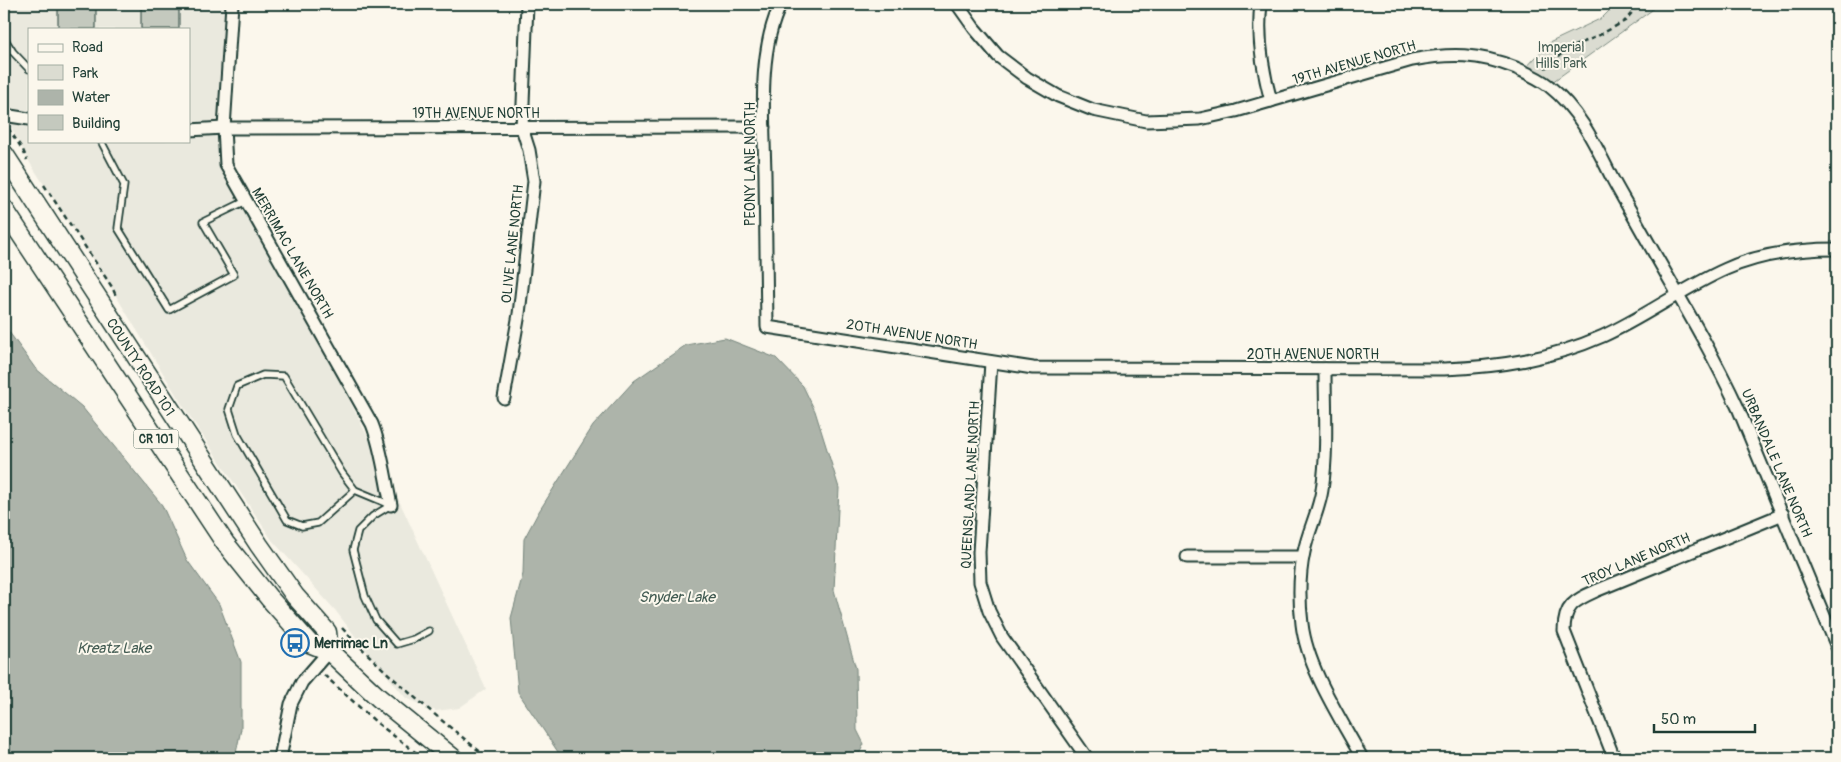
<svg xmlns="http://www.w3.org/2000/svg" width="1841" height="762" font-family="Pangolin,sans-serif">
  <rect width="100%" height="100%" fill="#fbf7ec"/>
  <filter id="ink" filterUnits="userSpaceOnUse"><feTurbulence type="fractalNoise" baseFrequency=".02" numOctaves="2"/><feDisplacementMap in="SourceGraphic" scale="10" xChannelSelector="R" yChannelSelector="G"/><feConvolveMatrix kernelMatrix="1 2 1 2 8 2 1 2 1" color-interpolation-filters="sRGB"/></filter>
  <g filter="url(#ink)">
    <path fill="#eae9de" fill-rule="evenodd" d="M4 4H232L227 78 231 166 390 481 486 689 459 708 436 711 406 698 372 658 335 610 272 540 183 406 110 286 30 163 4 114ZM29 29H189V141H29Z"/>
    <path fill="#dbdcd1" stroke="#7d8c82" d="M1616 4H1653L1652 10 1548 85 1523 71 1549 43 1602 18Z"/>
    <g fill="#adb4aa" stroke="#74847b">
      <path d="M4 325 35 368 82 407 162 505 187 560 219 604 241 662V729L235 758H4Z"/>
      <path d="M725 338 776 358 803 386 815 411 839 488 834 590 856 669 857 730 864 744 857 758H562L518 692 511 618 523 574 524 539 538 513 593 426 634 381 686 345Z"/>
    </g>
    <g fill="#c4c9be" stroke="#1f3d34">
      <rect x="58" y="4" width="38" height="25"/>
      <rect x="141" y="4" width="38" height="25"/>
    </g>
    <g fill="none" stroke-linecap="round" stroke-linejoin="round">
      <defs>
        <g id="lane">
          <path d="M4 38 13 52 29 69"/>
          <path d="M101 141 124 185 118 228 169 310 234 275 203 222 246 201"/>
          <path d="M355 490 318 523 302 526 287 520 237 434 229 409 237 386 263 375 284 376 342 473 355 490 391 505"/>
          <path d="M391 505 373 516 358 531 353 550 365 596 376 620 397 644 414 639 429 631"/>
        </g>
        <g id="street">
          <path d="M232 4 224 128 226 165 372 424C382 449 385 478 391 505"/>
          <path d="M781 4C757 50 764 122 765 174 766 225 766 276 767 327L1033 368 1444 369C1499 367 1551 359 1603 336 1645 317 1683 288 1726 269 1761 253 1799 249 1837 249"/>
          <path d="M957 4 974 28 998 56 1027 78 1058 96 1093 110 1146 121 1200 119 1236 111 1412 60C1450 53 1479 53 1516 68 1527 73 1539 78 1549 86 1579 110 1594 142 1611 176 1618 190 1627 204 1635 219 1670 282 1708 343 1738 408L1837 647"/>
          <path d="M1261 4C1257 37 1262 68 1271 101"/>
          <path d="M4 115 29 119"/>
          <path d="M189 130 224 128 764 127"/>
          <path d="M991 362 979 552 980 582 989 611 1002 637 1087 758"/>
          <path d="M1325 369C1325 409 1328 450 1322 490 1319 511 1308 531 1304 552 1299 575 1299 600 1302 624 1307 668 1341 719 1362 758"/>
          <path d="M504 398 519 314 534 181 529 150 522 128 527 4"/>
          <path d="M1187 557H1303"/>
          <path d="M280 758 291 704 302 682 329 651"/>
          <path d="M1614 758 1564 631C1564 604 1576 600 1598 590L1783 514"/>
        </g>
        <g id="primary">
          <path d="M4 154 259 545 295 596 327 632 329 651"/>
          <path d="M4 209 225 543 269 598 309 643 329 651 379 698 453 758"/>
        </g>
      </defs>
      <use href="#lane" stroke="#1f3d34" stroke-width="9"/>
      <use href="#street" stroke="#1f3d34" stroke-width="15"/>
      <use href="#primary" stroke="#1f3d34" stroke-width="21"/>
      <g stroke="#1f3d34" stroke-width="2.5" stroke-dasharray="5 4" stroke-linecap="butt">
        <path d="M1545 68 1567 49 1596 37 1625 21 1639 4"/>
        <path d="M8 128 23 150 27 160"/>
        <path d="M44 185 112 287 116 296"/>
        <path d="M342 628C387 676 437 717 488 758"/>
        <path d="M324 675 377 723 423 758"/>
      </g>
      <use href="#lane" stroke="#fbf7ec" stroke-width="5.5"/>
      <use href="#street" stroke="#fbf7ec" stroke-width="11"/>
      <use href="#primary" stroke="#fbf7ec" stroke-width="18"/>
    </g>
  </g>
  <defs>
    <symbol id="bus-ring" viewBox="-11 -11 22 22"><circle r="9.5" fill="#fbf7ec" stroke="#1f6fb2" stroke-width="1.5"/><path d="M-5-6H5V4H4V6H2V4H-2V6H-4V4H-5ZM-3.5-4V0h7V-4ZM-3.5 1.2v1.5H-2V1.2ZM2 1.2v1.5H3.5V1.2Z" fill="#1f6fb2"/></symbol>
  </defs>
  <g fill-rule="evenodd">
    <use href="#bus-ring" x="279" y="627" width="32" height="32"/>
  </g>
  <g text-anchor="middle" stroke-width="4" stroke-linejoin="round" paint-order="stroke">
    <rect fill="#fbf7ec" stroke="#61756b" stroke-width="1" x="133.5" y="429.5" width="45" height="19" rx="4"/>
    <g font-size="12" font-weight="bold" fill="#1f3d34">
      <text x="156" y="443">CR 101</text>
    </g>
    <g font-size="14" fill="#455d53" stroke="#fbf7ec">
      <text x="1561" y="52">Imperial<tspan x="1561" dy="16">Hills Park</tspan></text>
    </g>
    <g font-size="14" fill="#1f3d34" stroke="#fbf7ec">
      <text transform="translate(1354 62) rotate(-16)" y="5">19TH AVENUE NORTH</text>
      <text x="476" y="118">19TH AVENUE NORTH</text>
      <text transform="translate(750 164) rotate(-90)" y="5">PEONY LANE NORTH</text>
      <text transform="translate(512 244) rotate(-84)" y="5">OLIVE LANE NORTH</text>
      <text transform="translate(293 253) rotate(60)" y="5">MERRIMAC LANE NORTH</text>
      <text transform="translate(912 334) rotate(9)" y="5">20TH AVENUE NORTH</text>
      <text x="1313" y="359">20TH AVENUE NORTH</text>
      <text transform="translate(141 367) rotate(57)" y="5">COUNTY ROAD 101</text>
      <text transform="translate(1777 463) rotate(67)" y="5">URBANDALE LANE NORTH</text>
      <text transform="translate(970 485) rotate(-87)" y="5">QUEENSLAND LANE NORTH</text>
      <text transform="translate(1636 559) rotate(-23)" y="5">TROY LANE NORTH</text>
    </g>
    <g font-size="14" font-weight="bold" fill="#1f3d34" stroke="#fbf7ec" text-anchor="start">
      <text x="314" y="648">Merrimac Ln</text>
    </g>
    <g font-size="15" font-style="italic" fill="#425b52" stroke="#fbf7ec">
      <text x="677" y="602">Snyder Lake</text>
      <text x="114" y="653">Kreatz Lake</text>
    </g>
  </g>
  <rect width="1841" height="762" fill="none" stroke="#fbf7ec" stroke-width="20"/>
  <rect x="10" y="10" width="1821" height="742" fill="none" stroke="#1f3d34" stroke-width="2" filter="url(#ink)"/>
  <rect x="28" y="28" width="162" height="115" fill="#fbf7ec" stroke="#a3ada2"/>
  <rect x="38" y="44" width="25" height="8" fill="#fbf7ec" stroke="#a3ada2"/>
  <text x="72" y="52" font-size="15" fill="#1f3d34">Road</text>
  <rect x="38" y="65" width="25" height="15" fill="#dbdcd1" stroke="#a3ada2"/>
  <text x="72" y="78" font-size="15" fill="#1f3d34">Park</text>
  <rect x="38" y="90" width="25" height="15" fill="#adb4aa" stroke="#a3ada2"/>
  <text x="72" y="102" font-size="15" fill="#1f3d34">Water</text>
  <rect x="38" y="115" width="25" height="15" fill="#c4c9be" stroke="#a3ada2"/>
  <text x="72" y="128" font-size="15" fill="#1f3d34">Building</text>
  <path d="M1654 724v8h101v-8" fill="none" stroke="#1f3d34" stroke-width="2.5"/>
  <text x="1661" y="724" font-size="15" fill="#1f3d34" stroke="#fbf7ec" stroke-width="4" paint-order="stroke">50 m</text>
</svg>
